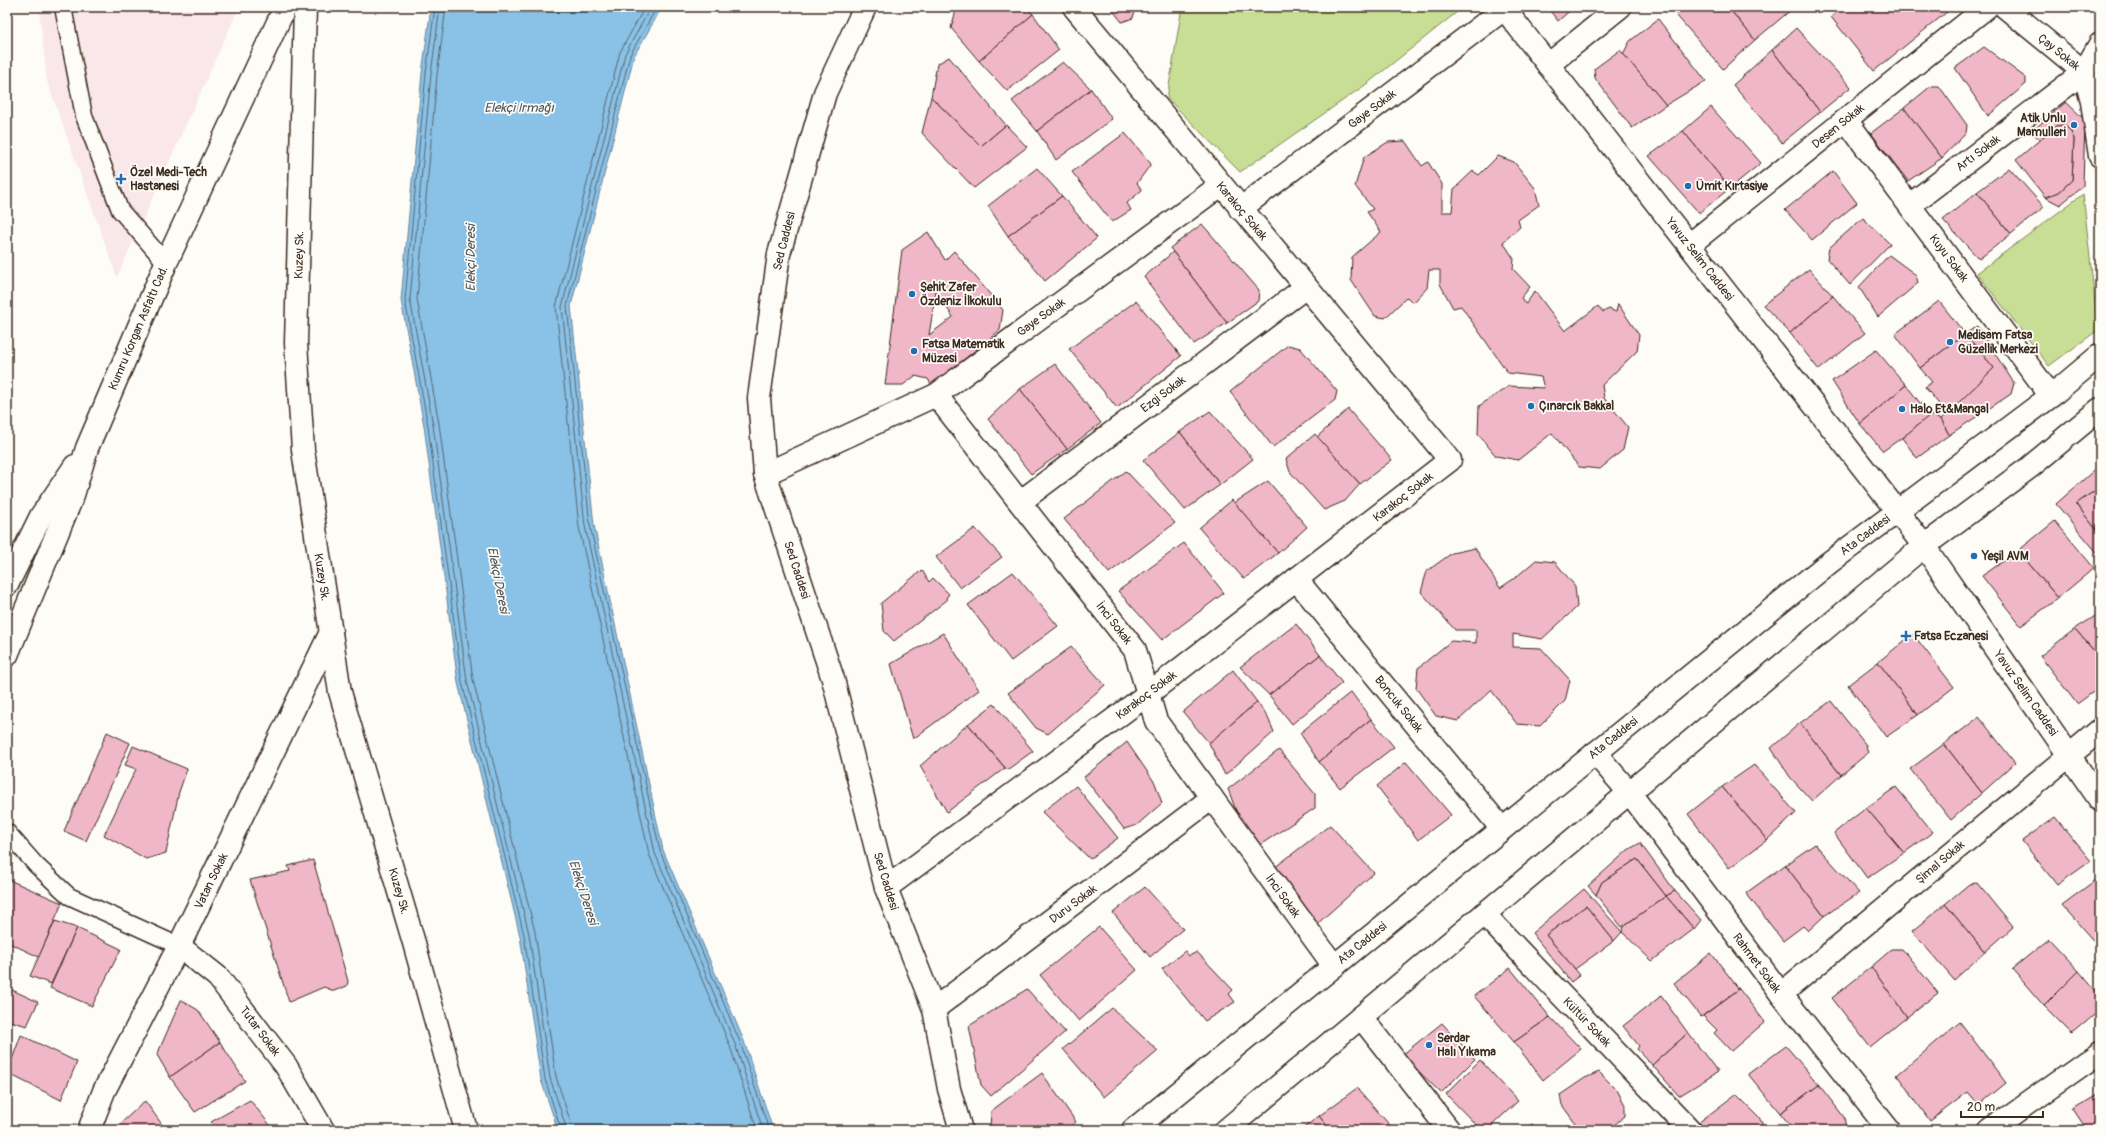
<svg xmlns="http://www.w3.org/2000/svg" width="2107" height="1137" font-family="Pangolin,sans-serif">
  <rect width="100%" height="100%" fill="#fdfcf7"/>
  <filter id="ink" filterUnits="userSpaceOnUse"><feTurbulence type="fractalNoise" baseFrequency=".025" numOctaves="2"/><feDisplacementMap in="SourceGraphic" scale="8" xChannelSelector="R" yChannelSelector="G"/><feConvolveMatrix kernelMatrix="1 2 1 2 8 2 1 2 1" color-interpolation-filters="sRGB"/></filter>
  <g filter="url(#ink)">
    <path fill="#f9e7e9" d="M39 7H239L117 277 47 81Z"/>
    <g fill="#c7de94" stroke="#818459">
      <path d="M1182 7H1453L1457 12 1368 83 1240 172 1167 98Z"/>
      <path d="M2083 194 2098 330 2049 366 1977 273Z"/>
    </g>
    <path fill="#89c1e7" stroke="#6a8597" d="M431 7H662L634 56 571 306 594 525 663 850 744 1041 773 1130H558L541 1080 520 936 458 683 424 426 401 300 422 73Z"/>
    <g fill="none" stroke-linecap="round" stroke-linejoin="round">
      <g stroke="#5a666e" stroke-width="1">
        <path d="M435 7 426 73 405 300 428 426 462 682 524 935 545 1079 561 1130"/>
        <path d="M440 7 431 74 410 299 433 425 467 681 529 934 550 1078 567 1130"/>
        <path d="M446 7 437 75 417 299 439 424 473 680 535 932 556 1077 573 1130"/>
        <path d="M645 7 620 52 556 307 579 527 649 854 730 1046 757 1130"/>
        <path d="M651 7 625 54 562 307 585 526 655 853 735 1044 763 1130"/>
        <path d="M657 7 630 55 567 306 590 525 660 851 740 1042 769 1130"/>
      </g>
    </g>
    <g fill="#f0b7c8" stroke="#3b2a1e" fill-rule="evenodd">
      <path d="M957 7H1026L1033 14 979 61 951 28Z"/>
      <path d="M1110 7H1136L1133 18 1122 22Z"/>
      <path d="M1547 7H1574L1558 21Z"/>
      <path d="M1672 7H1728L1755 40 1723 69 1670 8Z"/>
      <path d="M1728 7H1790L1792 9 1755 40Z"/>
      <path d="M1843 7H1942L1947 12 1874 71 1831 17Z"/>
      <path d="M1033 14 1059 50 1007 91 979 61Z"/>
      <path d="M1658 19 1706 81 1666 105 1623 54 1630 41Z"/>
      <path d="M1796 28 1851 87 1820 112 1772 50Z"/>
      <path d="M1984 47 2026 78V84L1988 116 1955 68Z"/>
      <path d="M1620 50 1666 105 1632 128 1595 78 1594 69Z"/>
      <path d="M1772 50 1820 112 1782 143 1733 85Z"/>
      <path d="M949 57 1006 125 981 146 931 97 937 64Z"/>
      <path d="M1063 62 1091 89 1037 131 1012 101Z"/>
      <path d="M1931 86H1939L1967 125 1966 133 1942 158 1904 108Z"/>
      <path d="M1091 89 1112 119 1056 160 1037 131Z"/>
      <path d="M931 97 981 146 1006 125 1027 147 974 188 922 133Z"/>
      <path d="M2066 102 2085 120 2083 186 2060 205 2045 197 2059 192 2072 180 2074 139 2070 130 2064 125 2056 126 2040 141 2032 131Z"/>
      <path d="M1711 107 1761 163 1730 188 1683 131Z"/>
      <path d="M1904 108 1942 158 1908 181 1871 133Z"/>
      <path d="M2064 125 2070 130 2074 139 2072 180 2059 192 2045 197 2016 160 2056 126Z"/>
      <path d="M1683 131 1730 188 1699 213 1649 156Z"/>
      <path d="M1125 133 1151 164 1137 183 1142 190 1127 203 1131 210 1112 222 1072 172Z"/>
      <path d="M1405 141 1422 166 1428 162 1442 184V212H1452L1454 189 1473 171 1479 175 1498 156 1514 162 1535 188 1539 205 1518 220 1520 227 1503 242 1514 259 1513 269 1530 287 1521 298 1526 304 1535 291 1565 331 1598 306 1603 312 1609 309 1616 312 1618 304 1639 335 1637 351 1602 385 1604 398 1628 427 1623 450 1600 469 1579 467 1552 433 1518 460 1496 456 1478 434 1479 406 1509 386 1544 388 1541 377 1508 373 1461 306 1453 308 1440 284V270H1429L1427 288 1413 303 1407 297 1385 318 1375 316 1351 280 1352 257 1381 232 1367 212 1373 209 1355 186 1364 157 1388 142Z"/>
      <path d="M1037 168 1062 196 1008 236 988 206Z"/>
      <path d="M2009 168 2044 207 2011 234 1977 192Z"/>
      <path d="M1833 171 1857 203 1812 240 1785 210Z"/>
      <path d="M1977 192 2011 234 1979 259 1943 220Z"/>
      <path d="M1062 196 1097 238 1045 281 1008 236Z"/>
      <path d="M1863 218 1890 244 1850 285 1827 259 1829 248Z"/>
      <path d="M1202 224 1259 290 1258 301 1227 323 1170 248Z"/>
      <path d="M928 232 945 260 954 251 1003 310 1000 330 932 386 928 379 915 376 903 385H885L902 250ZM936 291 953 317 929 335Z"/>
      <path d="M1173 252 1227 323 1194 344 1144 277Z"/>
      <path d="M1889 255 1916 275 1918 283 1878 317 1859 287Z"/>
      <path d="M1809 269 1833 296 1790 333 1763 305Z"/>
      <path d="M1833 296 1865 333 1819 370 1790 333Z"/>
      <path d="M1136 301 1181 356 1117 408 1069 349Z"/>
      <path d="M1939 301 1965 334 1920 368 1895 334Z"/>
      <path d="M1977 326 2014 383 2011 394 1949 435 1941 419 1994 368 1965 334Z"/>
      <path d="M1965 334 1994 368 1947 414 1925 387 1932 382 1920 368Z"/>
      <path d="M1288 345 1300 348 1337 391 1335 400 1273 447 1230 392Z"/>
      <path d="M1876 350 1906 385 1860 424 1832 381Z"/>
      <path d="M1055 364 1101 423 1067 449 1020 389Z"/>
      <path d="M1906 385 1931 417 1883 451 1860 424Z"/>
      <path d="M1020 389 1067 449 1031 474 988 419Z"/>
      <path d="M1348 409 1392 460 1360 484 1317 437Z"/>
      <path d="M1210 411 1253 459 1220 485 1180 432Z"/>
      <path d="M1930 415 1941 419 1949 435 1917 458 1902 438Z"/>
      <path d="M1180 432 1220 485 1185 510 1143 460Z"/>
      <path d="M1315 434 1360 484 1345 501 1324 510 1290 472 1286 459Z"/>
      <path d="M2100 465V487L2076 504 2100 534V556L2056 504Z"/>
      <path d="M1126 471 1175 523 1109 573 1064 519Z"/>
      <path d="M1268 481 1307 527 1278 553 1234 503Z"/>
      <path d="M2100 487V534L2076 504Z"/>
      <path d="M1232 500 1278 553 1244 579 1199 528Z"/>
      <path d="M2055 521 2094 568 2058 598 2018 551Z"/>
      <path d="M975 528 1002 557 960 588 936 557Z"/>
      <path d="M1184 543 1224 593 1162 640 1118 591Z"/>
      <path d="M1475 548 1500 588 1515 578 1536 560 1555 562 1575 586 1577 607 1542 639 1513 634V647L1541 648 1570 680 1565 701 1540 726 1517 724 1491 690 1458 721 1436 716 1416 688 1418 668 1451 641 1476 643V630H1455L1421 592 1427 571 1452 553Z"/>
      <path d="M2018 551 2058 598 2021 626 1982 576Z"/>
      <path d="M922 570 929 582 933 578 949 594 946 598 947 600 894 641 884 631 881 603Z"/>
      <path d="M1013 572 1058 626 1011 661 968 605Z"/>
      <path d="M2100 613V658L2075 629Z"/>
      <path d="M1296 624 1320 655 1269 695 1240 667Z"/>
      <path d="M2075 629 2100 658V687L2077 704 2040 656Z"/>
      <path d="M943 633 979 690 913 739 891 664Z"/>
      <path d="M1913 634 1954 687 1918 715 1878 662Z"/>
      <path d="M1071 647 1105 685 1048 734 1036 728 1008 693Z"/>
      <path d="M1320 655 1342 683 1292 724 1269 695Z"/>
      <path d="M1878 662 1918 715 1886 737 1848 685Z"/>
      <path d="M1233 670 1257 702 1209 743 1183 712Z"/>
      <path d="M1351 692 1371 719 1319 762 1300 733Z"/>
      <path d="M1831 701 1866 745 1868 753 1841 775 1800 723Z"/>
      <path d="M1257 702 1268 718 1274 732 1225 775 1209 743Z"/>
      <path d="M994 704 1033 751 1007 770 968 724Z"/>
      <path d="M1979 717 2015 763 1982 793 1944 744Z"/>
      <path d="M1371 719 1394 747 1340 788 1319 762Z"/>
      <path d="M1800 723 1841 775 1812 801 1790 777 1771 748Z"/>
      <path d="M968 724 1005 768 947 812 920 766Z"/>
      <path d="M107 732 130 743 86 841 64 831Z"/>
      <path d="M1127 742 1155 783 1162 803 1137 825 1124 829 1084 777Z"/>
      <path d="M1944 744 1982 793 1951 820 1910 769Z"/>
      <path d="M133 746 187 769 179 792 166 853 146 859 104 835 136 769 125 765Z"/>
      <path d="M1279 750 1315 794V808L1257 847 1241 824 1228 789Z"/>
      <path d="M1406 762 1451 815 1418 840 1377 786Z"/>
      <path d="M1754 765 1796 813 1767 840 1722 787Z"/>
      <path d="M1076 786 1118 838 1090 859 1042 812Z"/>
      <path d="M1722 787 1767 840 1729 868 1688 814Z"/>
      <path d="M1896 787 1933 832 1904 853 1866 808Z"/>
      <path d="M1866 808 1904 853 1867 878 1834 833Z"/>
      <path d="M2055 817 2091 861 2057 885 2022 841Z"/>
      <path d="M1330 825 1374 873 1317 924 1274 868Z"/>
      <path d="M1640 843 1675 891 1666 896 1637 859 1602 882 1596 895 1588 886 1628 850Z"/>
      <path d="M1815 844 1859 893 1824 916 1785 865Z"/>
      <path d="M1637 859 1666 896 1622 927 1596 895 1602 882Z"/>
      <path d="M313 860 348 981 347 986 334 991 324 987 289 1002 250 880 290 871 288 866Z"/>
      <path d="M1785 865 1824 916 1808 931 1803 926 1783 941 1746 893Z"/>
      <path d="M7 879 62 903 39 957 7 942Z"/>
      <path d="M2097 879 2100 882V942L2097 945 2062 905Z"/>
      <path d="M1977 883 2013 927 1985 952 1945 904 1969 884Z"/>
      <path d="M1145 887 1183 929 1150 957 1113 913Z"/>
      <path d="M1584 889 1622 932 1614 941 1586 906 1546 935 1580 975 1571 982 1532 933Z"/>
      <path d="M1675 891 1701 920 1694 929 1666 896Z"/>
      <path d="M1666 896 1694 929 1652 961 1622 932 1625 925Z"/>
      <path d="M1945 904 1985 952 1954 980 1912 931Z"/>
      <path d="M1586 906 1614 941 1575 969 1546 935Z"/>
      <path d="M55 921 77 928 51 984 30 976Z"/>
      <path d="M1099 927 1137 970 1079 1021 1040 975Z"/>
      <path d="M77 928 121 949 92 1006 50 988Z"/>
      <path d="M2049 939 2079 971 2044 1006 2012 969Z"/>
      <path d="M1892 949H1902L1938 993 1907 1017 1871 967Z"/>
      <path d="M1185 951 1189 956 1197 952 1233 990 1229 994 1235 1002 1205 1021 1162 969Z"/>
      <path d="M1711 953 1739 989 1701 1017 1674 983Z"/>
      <path d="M1871 967 1907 1017 1870 1047 1832 998Z"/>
      <path d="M1510 968 1550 1017 1514 1042 1474 996Z"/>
      <path d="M2079 971 2100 996V1010L2072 1034 2044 1006Z"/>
      <path d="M8 988 38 1002 27 1026 7 1020Z"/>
      <path d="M1027 989 1065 1032 991 1096 981 1085 969 1026Z"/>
      <path d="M1739 989 1765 1022 1731 1051 1714 1033 1717 1030 1703 1016Z"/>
      <path d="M1661 996 1688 1033 1652 1065 1637 1049 1639 1046 1623 1026Z"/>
      <path d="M181 1000 198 1010 220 1042 170 1077 157 1055Z"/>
      <path d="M1112 1008 1158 1051 1104 1097 1063 1049Z"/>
      <path d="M1550 1017 1581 1049 1543 1080 1514 1042Z"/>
      <path d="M1960 1022 2006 1083 1979 1105 1968 1092 1930 1121 1897 1075Z"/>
      <path d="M1442 1023 1475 1059 1441 1093 1402 1055Z"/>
      <path d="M1688 1033 1718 1072 1679 1096 1652 1065Z"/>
      <path d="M21 1035 77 1062 61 1100 7 1073Z"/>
      <path d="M220 1042 245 1081 195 1112 170 1077Z"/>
      <path d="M1786 1046 1819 1085 1780 1113 1748 1074Z"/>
      <path d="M1480 1060 1518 1101 1487 1130H1481L1446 1094Z"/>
      <path d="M1599 1072 1617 1090 1625 1105V1116L1608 1130H1580L1562 1105 1560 1095 1585 1078Z"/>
      <path d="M1042 1073 1076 1122 1066 1130H990L991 1111Z"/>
      <path d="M1819 1085 1844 1117 1846 1128 1843 1130H1794L1780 1113Z"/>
      <path d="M1357 1088 1394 1130H1330L1319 1116Z"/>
      <path d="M2100 1093V1130H2087L2073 1109Z"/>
      <path d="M1736 1094 1759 1117 1765 1130H1703L1698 1123Z"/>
      <path d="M250 1100 274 1130H215L211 1122Z"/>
      <path d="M145 1101 166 1130H117L119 1125Z"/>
      <path d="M1319 1116 1330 1130H1301Z"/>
      <path d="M1532 1124 1538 1130H1525Z"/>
      <path d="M2062 1125 2065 1130H2051Z"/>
    </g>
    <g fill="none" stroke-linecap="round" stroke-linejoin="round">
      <defs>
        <g id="service">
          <path d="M63 7 84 116 120 210 166 263"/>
          <path d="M7 832 36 865 69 896 179 946"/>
        </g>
        <g id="minor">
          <path d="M305 7 296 343 303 450 340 692 414 943 466 1130"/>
          <path d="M1503 7 1897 511"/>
          <path d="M2005 7 2084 72 2092 102 2100 156"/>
          <path d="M1548 65 1620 7"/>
          <path d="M1846 120 2051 396"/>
          <path d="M1910 205 2084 72 2100 44"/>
          <path d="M1240 209 1504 9"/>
          <path d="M1689 245 1987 7"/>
          <path d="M936 395 1135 650 1156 721 1334 966"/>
          <path d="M765 474 936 395 1221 185"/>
          <path d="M1020 502 1306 287"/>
          <path d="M1924 546 2100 800"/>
          <path d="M1296 579 1502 829"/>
          <path d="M1595 753 1629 792 1781 994 1889 1130"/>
          <path d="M886 888 1148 694 1450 460 1074 7"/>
          <path d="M1484 914 1690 1130"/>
          <path d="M179 946 218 977 286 1066 323 1130"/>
          <path d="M1781 994 2100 730"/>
          <path d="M934 1009 1212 798"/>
          <path d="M1361 1017 1449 1130"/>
          <path d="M89 1130 104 1091 179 946 331 632"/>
          <path d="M1990 1130 2100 1052"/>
        </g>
        <path id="tertiary" d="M865 7 825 93 779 254 759 398 765 474 833 679 886 888 934 1009 949 1089 961 1130"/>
        <g id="secondary">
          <path d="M1897 511 1924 546"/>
          <path d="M7 585 41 516 75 466"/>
          <path d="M7 655 73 495 87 448 166 263 285 7"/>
          <path d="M1133 1130 1830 562 2051 396 2100 355"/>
          <path d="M1226 1130 1863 597 1924 546 2030 467 2100 409"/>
        </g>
      </defs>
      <use href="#service" stroke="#3b2a1e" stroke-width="19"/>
      <use href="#minor" stroke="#3b2a1e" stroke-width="25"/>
      <use href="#tertiary" stroke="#3b2a1e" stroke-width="25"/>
      <use href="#secondary" stroke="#3b2a1e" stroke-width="25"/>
      <use href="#service" stroke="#fdfcf7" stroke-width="16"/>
      <use href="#minor" stroke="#fdfcf7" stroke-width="22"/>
      <use href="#tertiary" stroke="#fdfcf7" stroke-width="22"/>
      <use href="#secondary" stroke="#fdfcf7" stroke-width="22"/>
    </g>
  </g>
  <g fill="#1f6fb2" stroke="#fdfcf7" stroke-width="1.5">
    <circle cx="2074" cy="125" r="4"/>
    <path d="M119 173h4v4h4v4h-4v4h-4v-4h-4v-4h4z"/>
    <circle cx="1688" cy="186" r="4"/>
    <circle cx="912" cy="294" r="4"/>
    <circle cx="1950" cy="342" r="4"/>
    <circle cx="914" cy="351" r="4"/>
    <circle cx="1531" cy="406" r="4"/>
    <circle cx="1902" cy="409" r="4"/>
    <circle cx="1974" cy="556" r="4"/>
    <path d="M1904 630h4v4h4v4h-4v4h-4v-4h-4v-4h4z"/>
    <circle cx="1429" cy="1045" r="4"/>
  </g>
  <g text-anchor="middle" stroke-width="3.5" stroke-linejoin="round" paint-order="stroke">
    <g font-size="12" fill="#3b2a1e" stroke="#fdfcf7">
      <text transform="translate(2059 52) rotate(39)" y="4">Çay Sokak</text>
      <text transform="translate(1372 109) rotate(-37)" y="4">Gaye Sokak</text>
      <text transform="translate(1838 126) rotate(-39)" y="4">Desen Sokak</text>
      <text transform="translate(1978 153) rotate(-37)" y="4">Artı Sokak</text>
      <text transform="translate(1242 211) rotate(50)" y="4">Karakoç Sokak</text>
      <text transform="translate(784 241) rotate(-76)" y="4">Sed Caddesi</text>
      <text transform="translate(299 255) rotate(-89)" y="4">Kuzey Sk.</text>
      <text transform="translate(1949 258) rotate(53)" y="4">Kuyu Sokak</text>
      <text transform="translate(1700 259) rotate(52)" y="4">Yavuz Selim Caddesi</text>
      <text transform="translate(1041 317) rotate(-36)" y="4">Gaye Sokak</text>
      <text transform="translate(138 328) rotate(-67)" y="4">Kumru Korgan Asfaltı Cad.</text>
      <text transform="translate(1163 394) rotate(-37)" y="4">Ezgi Sokak</text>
      <text transform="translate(1403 497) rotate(-38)" y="4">Karakoç Sokak</text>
      <text transform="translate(1865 535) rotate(-37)" y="4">Ata Caddesi</text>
      <text transform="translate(797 570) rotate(72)" y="4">Sed Caddesi</text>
      <text transform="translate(322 577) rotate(81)" y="4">Kuzey Sk.</text>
      <text transform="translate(1114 623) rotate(52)" y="4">İnci Sokak</text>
      <text transform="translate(2026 693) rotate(55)" y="4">Yavuz Selim Caddesi</text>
      <text transform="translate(1146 695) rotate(-37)" y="4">Karakoç Sokak</text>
      <text transform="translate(1399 704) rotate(51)" y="4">Boncuk Sokak</text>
      <text transform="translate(1613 738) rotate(-39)" y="4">Ata Caddesi</text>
      <text transform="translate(1940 862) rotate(-40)" y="4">Şimal Sokak</text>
      <text transform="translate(211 881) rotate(-64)" y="4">Vatan Sokak</text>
      <text transform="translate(886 881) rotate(73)" y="4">Sed Caddesi</text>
      <text transform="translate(399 891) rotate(74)" y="4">Kuzey Sk.</text>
      <text transform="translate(1283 896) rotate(54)" y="4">İnci Sokak</text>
      <text transform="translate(1073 904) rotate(-37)" y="4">Duru Sokak</text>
      <text transform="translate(1362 943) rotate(-39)" y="4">Ata Caddesi</text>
      <text transform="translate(1757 963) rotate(53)" y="4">Rahmet Sokak</text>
      <text transform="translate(1587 1022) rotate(46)" y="4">Kültür Sokak</text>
      <text transform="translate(260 1031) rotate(53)" y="4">Tutar Sokak</text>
    </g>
    <g font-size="12" font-weight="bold" fill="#3b2a1e" stroke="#fdfcf7" text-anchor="start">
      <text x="2066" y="122" text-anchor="end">Atik Unlu<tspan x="2066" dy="14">Mamulleri</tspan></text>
      <text x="130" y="176">Özel Medi-Tech<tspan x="130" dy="14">Hastanesi</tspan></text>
      <text x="1696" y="190">Ümit Kırtasiye</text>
      <text x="920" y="291">Şehit Zafer<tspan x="920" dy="14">Özdeniz İlkokulu</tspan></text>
      <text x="1958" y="339">Medisam Fatsa<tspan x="1958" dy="14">Güzellik Merkezi</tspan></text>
      <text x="922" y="348">Fatsa Matematik<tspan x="922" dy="14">Müzesi</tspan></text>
      <text x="1539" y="410">Çınarcık Bakkal</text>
      <text x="1910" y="413">Halo Et&amp;Mangal</text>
      <text x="1982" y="560">Yeşil AVM</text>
      <text x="1914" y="640">Fatsa Eczanesi</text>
      <text x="1437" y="1042">Serdar<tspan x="1437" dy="14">Halı Yıkama</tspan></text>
    </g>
    <g font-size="13" font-style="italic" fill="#52575a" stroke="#fdfcf7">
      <text x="519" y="112">Elekçi Irmağı</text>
      <text transform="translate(470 258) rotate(-90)" y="5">Elekçi Deresi</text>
      <text transform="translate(499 580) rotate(79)" y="5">Elekçi Deresi</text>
      <text transform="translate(584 892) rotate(72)" y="5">Elekçi Deresi</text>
    </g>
  </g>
  <rect width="2107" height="1137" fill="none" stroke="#fdfcf7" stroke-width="24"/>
  <rect x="12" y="12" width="2083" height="1113" fill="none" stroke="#3b2a1e" stroke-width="1.5" filter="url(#ink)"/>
  <path d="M1961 1111v6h82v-6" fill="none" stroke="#3b2a1e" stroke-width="2"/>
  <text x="1967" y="1111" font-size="12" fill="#3b2a1e" stroke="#fdfcf7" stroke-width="3" paint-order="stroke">20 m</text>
</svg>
